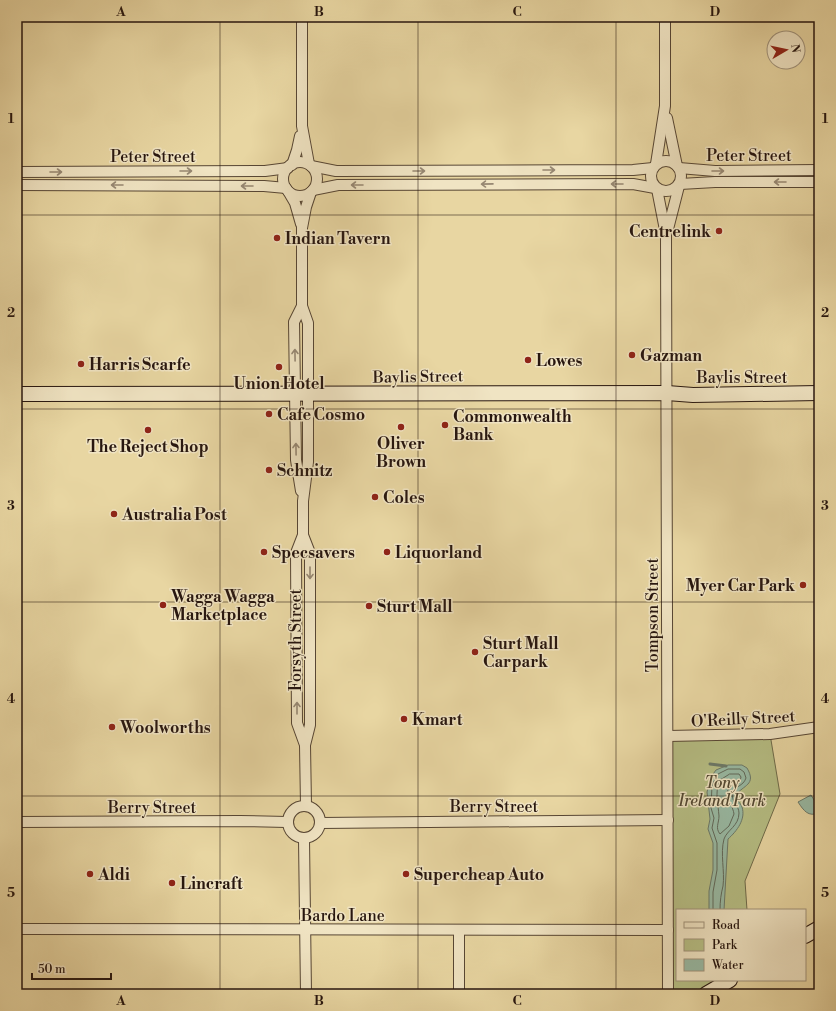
<svg xmlns="http://www.w3.org/2000/svg" width="836" height="1011" font-family="'Libre Bodoni',serif">
  <rect width="100%" height="100%" fill="#e8d6a2"/>
  <filter id="stains"><feTurbulence type="fractalNoise" baseFrequency=".005" numOctaves="4"/><feColorMatrix values="0 0 0 0 .2 0 0 0 0 .09 0 0 0 0 .02 0 0 0 .5 -.17"/></filter>
  <radialGradient id="worn" r=".72"><stop offset=".6" stop-color="#630" stop-opacity="0"/><stop offset="1" stop-color="#630" stop-opacity=".3"/></radialGradient>
  <path fill="#b6be84" stroke="#6e6a4a" d="M770 734 780 794 745 881 747 910H677V980H729L704 994H668V736Z"/>
  <g fill="#98b9a3" stroke="#6b7868">
    <path d="M728 765H742L747 768C757 785 743 785 736 795 736 800 740 802 742 807 746 819 737 831 728 839L724 910H709V891L713 870V843L708 829 710 819 707 792 711 777 716 770Z"/>
    <path d="M811 795 819 808V813C808 817 804 811 798 802Z"/>
  </g>
  <g fill="none" stroke-linecap="round" stroke-linejoin="round">
    <g stroke="#606859" stroke-width="1">
      <path d="M730 774H739L741 777 740 781C716 792 732 800 734 814L729 826 720 834C715 828 719 823 719 816 718 803 715 794 719 781Z"/>
      <path d="M713 910V892L717 870V843L712 828 714 818 711 808 712 785 718 774 728 769H740L744 772 746 778C743 787 735 785 733 793 730 801 739 805 739 813 739 826 727 830 724 839 720 854 725 871 723 886 721 894 720 901 720 910"/>
    </g>
    <path stroke="#6b7868" stroke-width="3" d="M710 764 726 766"/>
    <defs>
      <g id="street">
        <path d="M302 17V126L309 164"/>
        <path d="M667 118 677 166"/>
        <circle cx="666" cy="176" r="15"/>
        <circle cx="300" cy="179" r="17"/>
        <path d="M656 164 665 106V17"/>
        <path d="M292 165 297 150 300 136"/>
        <path d="M311 166 336 171 633 170 653 168"/>
        <path d="M679 168 715 171 819 170"/>
        <path d="M17 172 265 171 288 168"/>
        <path d="M680 184 715 182H819"/>
        <path d="M17 185 264 186 286 188"/>
        <path d="M657 189 666 235 668 994"/>
        <path d="M313 190 338 185 633 184 655 188"/>
        <path d="M288 191 295 203 301 224"/>
        <path d="M668 229 679 186"/>
        <path d="M301 491 296 460 294 322 302 306"/>
        <path d="M303 535 310 553V725L305 745 306 806"/>
        <path d="M668 736 770 734 819 727"/>
        <path d="M305 745 297 723 296 553 303 535V501L308 462V323L302 306V228L306 207 311 192"/>
        <circle cx="304" cy="822" r="16"/>
        <path d="M17 822 240 821 287 822"/>
        <path d="M320 823 668 820"/>
        <path d="M304 839 306 994"/>
        <path d="M17 929 668 930"/>
        <path d="M459 930V994"/>
      </g>
      <g id="secondary">
        <path d="M17 394 667 393 693 395 819 393"/>
        <path d="M805 936 819 928"/>
        <path d="M706 994 730 980"/>
      </g>
    </defs>
    <use href="#street" stroke="#574634" stroke-width="12"/>
    <use href="#secondary" stroke="#27160f" stroke-width="16"/>
    <use href="#street" stroke="#f0e4c3" stroke-width="10"/>
    <use href="#secondary" stroke="#f0e4c3" stroke-width="14"/>
  </g>
  <defs><path id="oneway-shaft" d="M-6 0H5M1.5-3L5.5 0L1.5 3" fill="none" stroke-width="1.6" stroke-linecap="round" stroke-linejoin="round"/></defs>
  <g stroke="#968772">
    <use href="#oneway-shaft" transform="translate(549 170)"/>
    <use href="#oneway-shaft" transform="translate(186 171)"/>
    <use href="#oneway-shaft" transform="translate(419 171)"/>
    <use href="#oneway-shaft" transform="translate(718 171)"/>
    <use href="#oneway-shaft" transform="translate(56 172)"/>
    <use href="#oneway-shaft" transform="translate(780 182) rotate(-180)"/>
    <use href="#oneway-shaft" transform="translate(487 184) rotate(179)"/>
    <use href="#oneway-shaft" transform="translate(617 184) rotate(-180)"/>
    <use href="#oneway-shaft" transform="translate(117 185) rotate(-180)"/>
    <use href="#oneway-shaft" transform="translate(357 185) rotate(-180)"/>
    <use href="#oneway-shaft" transform="translate(247 186) rotate(-180)"/>
    <use href="#oneway-shaft" transform="translate(295 355) rotate(-91)"/>
    <use href="#oneway-shaft" transform="translate(296 449) rotate(-91)"/>
    <use href="#oneway-shaft" transform="translate(310 573) rotate(90)"/>
    <use href="#oneway-shaft" transform="translate(297 708) rotate(-90)"/>
  </g>
  <path fill="none" stroke="#27160f" stroke-width="1" stroke-opacity="0.55" d="M220 17V994M418 17V994M616 17V994M17 215H819M17 409H819M17 602H819M17 796H819"/>
  <g fill="#8f2418" stroke="#f0e4c3" stroke-width="1.5">
    <circle cx="719" cy="231" r="4"/>
    <circle cx="277" cy="238" r="4"/>
    <circle cx="632" cy="355" r="4"/>
    <circle cx="528" cy="360" r="4"/>
    <circle cx="81" cy="364" r="4"/>
    <circle cx="279" cy="367" r="4"/>
    <circle cx="269" cy="414" r="4"/>
    <circle cx="445" cy="425" r="4"/>
    <circle cx="401" cy="427" r="4"/>
    <circle cx="148" cy="430" r="4"/>
    <circle cx="269" cy="470" r="4"/>
    <circle cx="375" cy="497" r="4"/>
    <circle cx="114" cy="514" r="4"/>
    <circle cx="264" cy="552" r="4"/>
    <circle cx="387" cy="552" r="4"/>
    <circle cx="803" cy="585" r="4"/>
    <circle cx="163" cy="605" r="4"/>
    <circle cx="369" cy="606" r="4"/>
    <circle cx="475" cy="652" r="4"/>
    <circle cx="404" cy="719" r="4"/>
    <circle cx="112" cy="727" r="4"/>
    <circle cx="90" cy="874" r="4"/>
    <circle cx="406" cy="874" r="4"/>
    <circle cx="172" cy="883" r="4"/>
  </g>
  <g text-anchor="middle" stroke-width="3" stroke-linejoin="round" paint-order="stroke">
    <g font-size="16" fill="#27160f" stroke="#f0e4c3">
      <text x="749" y="161">Peter Street</text>
      <text x="153" y="162">Peter Street</text>
      <text transform="translate(418 376) rotate(-1)" y="6">Baylis Street</text>
      <text x="742" y="383">Baylis Street</text>
      <text transform="translate(652 615) rotate(-90)" y="6">Tompson Street</text>
      <text transform="translate(295 640) rotate(-90)" y="6">Forsyth Street</text>
      <text transform="translate(743 718) rotate(-3)" y="6">O'Reilly Street</text>
      <text x="494" y="812">Berry Street</text>
      <text x="152" y="813">Berry Street</text>
      <text x="343" y="921">Bardo Lane</text>
    </g>
    <g font-size="16" font-weight="bold" fill="#27160f" stroke="#f0e4c3" text-anchor="start">
      <text x="711" y="237" text-anchor="end">Centrelink</text>
      <text x="285" y="244">Indian Tavern</text>
      <text x="640" y="361">Gazman</text>
      <text x="536" y="366">Lowes</text>
      <text x="89" y="370">Harris Scarfe</text>
      <text x="279" y="389" text-anchor="middle">Union Hotel</text>
      <text x="277" y="420">Cafe Cosmo</text>
      <text x="453" y="422">Commonwealth<tspan x="453" dy="18">Bank</tspan></text>
      <text x="401" y="449" text-anchor="middle">Oliver<tspan x="401" dy="18">Brown</tspan></text>
      <text x="148" y="452" text-anchor="middle">The Reject Shop</text>
      <text x="277" y="476">Schnitz</text>
      <text x="383" y="503">Coles</text>
      <text x="122" y="520">Australia Post</text>
      <text x="272" y="558">Specsavers</text>
      <text x="395" y="558">Liquorland</text>
      <text x="795" y="591" text-anchor="end">Myer Car Park</text>
      <text x="171" y="602">Wagga Wagga<tspan x="171" dy="18">Marketplace</tspan></text>
      <text x="377" y="612">Sturt Mall</text>
      <text x="483" y="649">Sturt Mall<tspan x="483" dy="18">Carpark</tspan></text>
      <text x="412" y="725">Kmart</text>
      <text x="120" y="733">Woolworths</text>
      <text x="98" y="880">Aldi</text>
      <text x="414" y="880">Supercheap Auto</text>
      <text x="180" y="889">Lincraft</text>
    </g>
    <g font-size="16" font-style="italic" fill="#524832" stroke="#f0e4c3">
      <text x="722" y="788">Tony<tspan x="722" dy="18">Ireland Park</tspan></text>
    </g>
  </g>
  <rect width="836" height="1011" fill="none" stroke="#e8d6a2" stroke-width="44"/>
  <rect x="676" y="909" width="130" height="72" fill="#f0e4c3" stroke="#a0927b"/>
  <rect x="684" y="922" width="20" height="6" fill="#f0e4c3" stroke="#a0927b"/>
  <text x="712" y="929" font-size="12" fill="#27160f">Road</text>
  <rect x="684" y="939" width="20" height="12" fill="#b6be84" stroke="#a0927b"/>
  <text x="712" y="949" font-size="12" fill="#27160f">Park</text>
  <rect x="684" y="959" width="20" height="12" fill="#98b9a3" stroke="#a0927b"/>
  <text x="712" y="969" font-size="12" fill="#27160f">Water</text>
  <g transform="translate(786 50) rotate(81)"><circle r="19" fill="#f0e4c3" stroke="#a0927b"/>
  <path d="M0-3L7 15L0 10L-7 15Z" fill="#8f2418"/>
  <text y="-6" font-size="11" font-weight="bold" text-anchor="middle" fill="#27160f">N</text>
  </g>
  <path d="M32 973v6h79v-6" fill="none" stroke="#27160f" stroke-width="2"/>
  <text x="38" y="973" font-size="12" fill="#27160f" stroke="#f0e4c3" stroke-width="3" paint-order="stroke">50 m</text>
  <rect x="22" y="22" width="792" height="967" fill="none" stroke="#27160f" stroke-width="1.5"/>
  <g font-size="13" text-anchor="middle" font-weight="bold" fill="#27160f">
    <text x="121" y="16">A</text>
    <text x="319" y="16">B</text>
    <text x="517" y="16">C</text>
    <text x="715" y="16">D</text>
    <text x="11" y="123">1</text>
    <text x="825" y="123">1</text>
    <text x="11" y="317">2</text>
    <text x="825" y="317">2</text>
    <text x="11" y="510">3</text>
    <text x="825" y="510">3</text>
    <text x="11" y="703">4</text>
    <text x="825" y="703">4</text>
    <text x="11" y="897">5</text>
    <text x="825" y="897">5</text>
    <text x="121" y="1005">A</text>
    <text x="319" y="1005">B</text>
    <text x="517" y="1005">C</text>
    <text x="715" y="1005">D</text>
  </g>
  <rect width="100%" height="100%" filter="url(#stains)"/>
  <rect width="100%" height="100%" fill="url(#worn)"/>
</svg>
